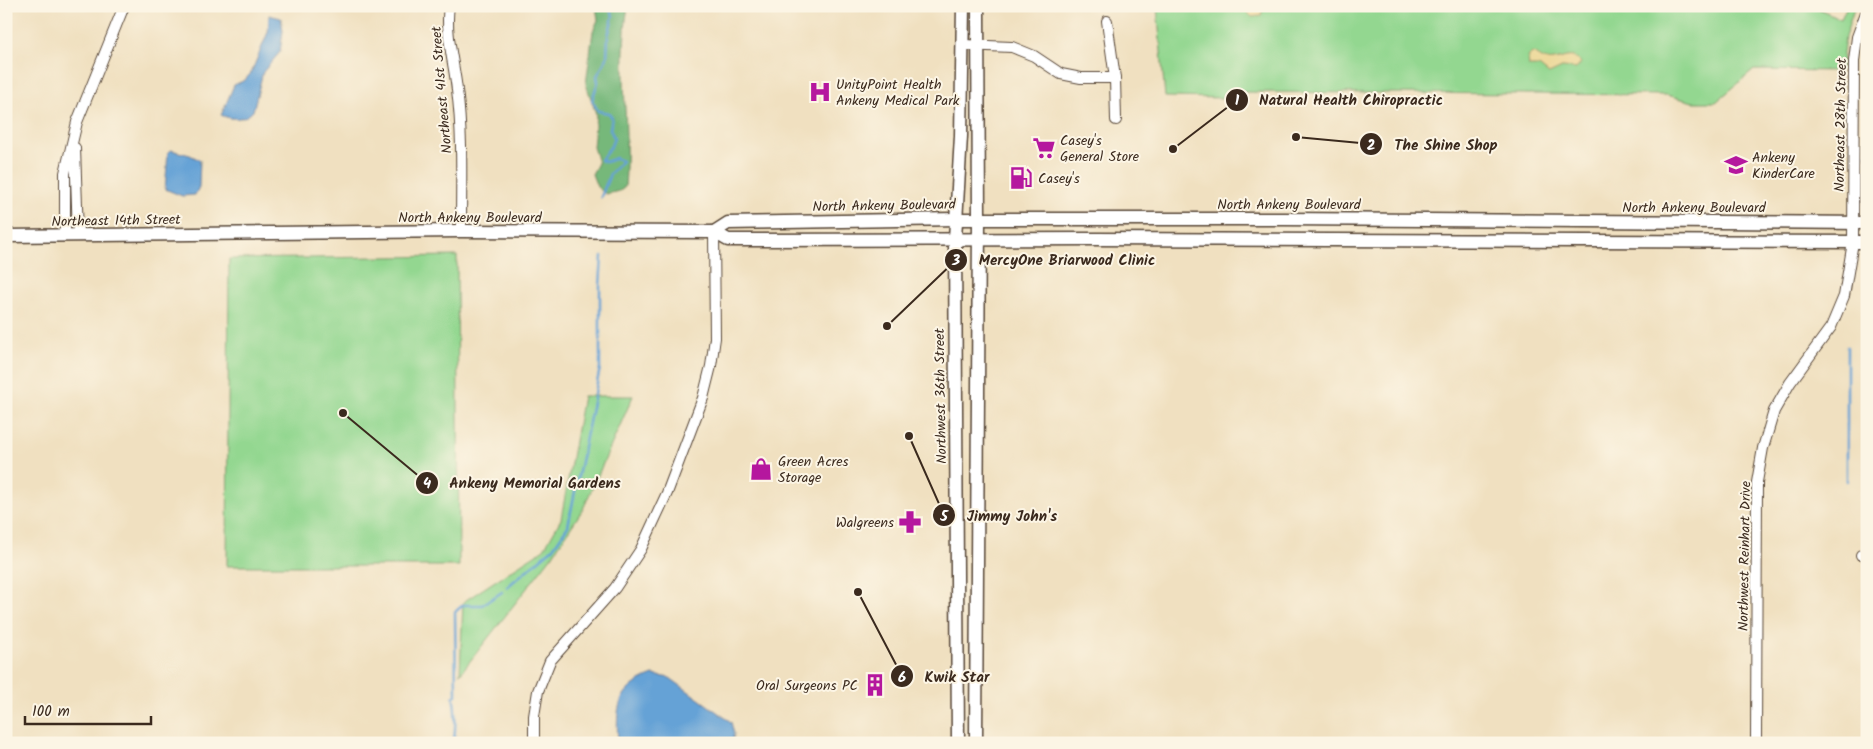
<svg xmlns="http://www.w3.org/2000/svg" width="1873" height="749" font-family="Kalam,sans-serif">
  <rect width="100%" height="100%" fill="#fcf5e5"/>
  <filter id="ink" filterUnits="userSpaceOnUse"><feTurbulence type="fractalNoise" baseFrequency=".02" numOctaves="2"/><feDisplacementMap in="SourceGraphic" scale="10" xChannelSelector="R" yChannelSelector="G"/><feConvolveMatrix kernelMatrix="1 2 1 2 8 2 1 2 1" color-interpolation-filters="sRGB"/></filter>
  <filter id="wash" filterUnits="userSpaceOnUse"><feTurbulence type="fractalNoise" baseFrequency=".0096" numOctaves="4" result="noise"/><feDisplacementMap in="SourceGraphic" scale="20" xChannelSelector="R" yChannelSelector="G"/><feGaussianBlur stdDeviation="1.12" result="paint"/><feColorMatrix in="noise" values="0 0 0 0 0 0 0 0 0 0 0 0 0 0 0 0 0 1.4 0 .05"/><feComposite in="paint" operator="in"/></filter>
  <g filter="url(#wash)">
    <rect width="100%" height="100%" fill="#f0e0c0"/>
    <g fill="#93d790" stroke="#678057">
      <path d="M1157 6H1813L1841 19 1847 6H1855L1845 37 1841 71 1754 70 1716 102H1693L1667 95 1241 92 1228 98 1165 97Z"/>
      <path d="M457 256 459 566H227L229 259Z"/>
      <path d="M583 396H633L583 509 552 556 460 674 463 602 544 549 561 519Z"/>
    </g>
    <path fill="#76b87a" stroke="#58714c" d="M596 6H628C618 66 630 127 625 187L620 191 606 194 597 187 592 174 598 163 593 147 596 114 586 84 593 31 598 20Z"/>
    <g fill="#eeda9e" stroke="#94825e">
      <path d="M1248 6H1263L1261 16 1252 17 1248 13Z"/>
      <path d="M1532 53C1538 54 1541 59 1547 60 1558 63 1572 49 1581 63L1576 69 1564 67 1549 74 1539 66H1529L1528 57Z"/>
    </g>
    <g fill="#65a2d6" stroke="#50667a">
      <path d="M269 15 281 18 283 31 280 52 263 72 253 111C246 120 231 120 221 115L223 111 234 85 245 80 251 73 268 32Z"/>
      <path d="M171 150 190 155 200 160 199 187 195 195 182 196 165 189 168 153Z"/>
      <path d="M653 675 670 678 731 722 734 734 732 743H618C616 708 616 689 653 675Z"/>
      <path d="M1522 739H1560L1581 743H1493Z"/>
    </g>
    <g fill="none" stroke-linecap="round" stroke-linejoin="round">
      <g stroke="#65a2d6" stroke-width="2.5">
        <path d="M601 197 610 174 622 161 616 158 606 162 601 160 611 146 614 138 610 129 612 118 609 113 598 111 592 100 598 82 597 76 607 58 608 36 613 16 609 6"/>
        <path d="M1847 481V347"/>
        <path d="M507 587 553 548 568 526 600 368V286L602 256"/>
        <path d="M453 743C456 733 456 707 453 697L456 695 455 612 463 605H482L502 592"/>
      </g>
    </g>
  </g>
  <g filter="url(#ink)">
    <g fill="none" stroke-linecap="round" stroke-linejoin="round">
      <defs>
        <g id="minor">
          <path d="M449 6C445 34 454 62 457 90 463 136 461 184 461 231"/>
          <path d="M1107 21 1115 78 1116 120"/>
          <path d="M963 45 1012 47 1034 56 1061 74 1081 78H1115"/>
          <path d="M75 148 78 235"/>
          <path d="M65 235V173L77 122 124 6"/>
          <path d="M1861 555H1867"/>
          <path d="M534 743V716L538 691 550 661 615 588 641 549 667 493 703 398 711 366 715 338 714 232"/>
          <path d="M1756 743 1757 482 1763 448 1774 411 1790 383 1831 327 1844 296 1853 242 1854 61 1857 37 1867 10"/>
        </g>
        <g id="major">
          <path d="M714 232 728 223 956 219H1284L1867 223"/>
          <path d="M6 236 461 231 714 232 728 240 1094 239 1867 242"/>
          <path d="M958 743 955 239 961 136 963 6"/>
          <path d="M976 743 979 219 978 6"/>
        </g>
      </defs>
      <use href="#minor" stroke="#564536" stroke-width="12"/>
      <use href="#major" stroke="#564536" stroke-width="15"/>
      <use href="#minor" stroke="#fff" stroke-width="10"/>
      <use href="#major" stroke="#fff" stroke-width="12"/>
    </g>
  </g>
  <defs>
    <symbol id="hospital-bare" viewBox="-9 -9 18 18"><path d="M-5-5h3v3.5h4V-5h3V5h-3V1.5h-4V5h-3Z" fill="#b5179e" stroke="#fcf5e5" stroke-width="2.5" paint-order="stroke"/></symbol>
    <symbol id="supermarket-bare" viewBox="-9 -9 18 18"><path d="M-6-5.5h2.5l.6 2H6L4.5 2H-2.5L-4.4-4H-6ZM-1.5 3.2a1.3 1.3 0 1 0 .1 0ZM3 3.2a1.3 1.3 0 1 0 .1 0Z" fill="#b5179e" stroke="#fcf5e5" stroke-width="2.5" paint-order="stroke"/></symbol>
    <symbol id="school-bare" viewBox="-9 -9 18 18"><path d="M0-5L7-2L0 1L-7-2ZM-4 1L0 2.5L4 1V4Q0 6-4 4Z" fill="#b5179e" stroke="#fcf5e5" stroke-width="2.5" paint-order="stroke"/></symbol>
    <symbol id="fuel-bare" viewBox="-9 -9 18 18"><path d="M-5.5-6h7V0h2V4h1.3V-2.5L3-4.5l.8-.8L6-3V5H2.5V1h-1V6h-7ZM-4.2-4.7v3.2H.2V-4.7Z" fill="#b5179e" stroke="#fcf5e5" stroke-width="2.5" paint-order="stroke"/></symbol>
    <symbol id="shop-bare" viewBox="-9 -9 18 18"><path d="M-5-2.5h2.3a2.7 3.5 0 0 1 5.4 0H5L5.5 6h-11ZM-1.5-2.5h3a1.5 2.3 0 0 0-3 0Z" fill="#b5179e" stroke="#fcf5e5" stroke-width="2.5" paint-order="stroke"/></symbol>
    <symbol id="pharmacy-bare" viewBox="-9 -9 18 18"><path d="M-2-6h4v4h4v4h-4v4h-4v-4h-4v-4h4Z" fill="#b5179e" stroke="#fcf5e5" stroke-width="2.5" paint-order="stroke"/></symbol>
    <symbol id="building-bare" viewBox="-9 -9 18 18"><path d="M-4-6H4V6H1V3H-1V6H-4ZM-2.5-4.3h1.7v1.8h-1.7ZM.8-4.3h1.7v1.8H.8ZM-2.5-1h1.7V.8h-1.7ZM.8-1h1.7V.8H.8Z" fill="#b5179e" stroke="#fcf5e5" stroke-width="2.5" paint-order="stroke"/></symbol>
  </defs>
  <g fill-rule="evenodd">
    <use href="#hospital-bare" x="804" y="76" width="32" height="32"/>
    <use href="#supermarket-bare" x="1028" y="132" width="32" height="32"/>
    <use href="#school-bare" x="1720" y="149" width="32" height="32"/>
    <use href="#fuel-bare" x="1005" y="162" width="32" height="32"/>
    <use href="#shop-bare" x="745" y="453" width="32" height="32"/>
    <use href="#pharmacy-bare" x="894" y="506" width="32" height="32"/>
    <use href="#building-bare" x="859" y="669" width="32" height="32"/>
  </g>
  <g text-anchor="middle" stroke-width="4" stroke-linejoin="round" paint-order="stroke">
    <g font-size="14" fill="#3b2a1e" stroke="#fcf5e5" text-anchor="start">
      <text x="836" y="89">UnityPoint Health<tspan x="836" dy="16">Ankeny Medical Park</tspan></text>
      <text x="1060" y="145">Casey's<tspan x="1060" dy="16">General Store</tspan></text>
      <text x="1752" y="162">Ankeny<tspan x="1752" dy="16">KinderCare</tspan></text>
      <text x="1038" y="183">Casey's</text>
      <text x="778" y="466">Green Acres<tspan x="778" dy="16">Storage</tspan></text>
      <text x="894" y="527" text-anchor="end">Walgreens</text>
      <text x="858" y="690" text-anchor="end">Oral Surgeons PC</text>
    </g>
    <g font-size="14" fill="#3b2a1e" stroke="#fcf5e5">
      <text transform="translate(441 90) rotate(-95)" y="5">Northeast 41st Street</text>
      <text transform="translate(1840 125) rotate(-89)" y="5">Northeast 28th Street</text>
      <text x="1289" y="209">North Ankeny Boulevard</text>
      <text transform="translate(884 205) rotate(-1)" y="5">North Ankeny Boulevard</text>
      <text x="1694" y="212">North Ankeny Boulevard</text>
      <text x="470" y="222">North Ankeny Boulevard</text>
      <text transform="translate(116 220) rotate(-1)" y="5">Northeast 14th Street</text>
      <text transform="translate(940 396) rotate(-91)" y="5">Northwest 36th Street</text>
      <text transform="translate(1744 556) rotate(-89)" y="5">Northwest Reinhart Drive</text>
    </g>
  </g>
  <path fill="none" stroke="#3b2a1e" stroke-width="2" d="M1173 149L1237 100M1296 137L1371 144M887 326L956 260M343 413L427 483M909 436L944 515M858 592L902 676"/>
  <g fill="#3b2a1e" stroke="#fcf5e5" stroke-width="2">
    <circle cx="1173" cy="149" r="5"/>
    <circle cx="1296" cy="137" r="5"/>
    <circle cx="887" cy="326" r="5"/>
    <circle cx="343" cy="413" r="5"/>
    <circle cx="909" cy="436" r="5"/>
    <circle cx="858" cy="592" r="5"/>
    <circle cx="1237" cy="100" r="12"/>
    <circle cx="1371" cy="144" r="12"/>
    <circle cx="956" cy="260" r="12"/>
    <circle cx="427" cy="483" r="12"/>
    <circle cx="944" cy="515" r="12"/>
    <circle cx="902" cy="676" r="12"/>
  </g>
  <g font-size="15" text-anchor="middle" font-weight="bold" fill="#fff">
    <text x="1237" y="105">1</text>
    <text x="1371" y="150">2</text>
    <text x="956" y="265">3</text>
    <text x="427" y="488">4</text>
    <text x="944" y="521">5</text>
    <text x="902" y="682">6</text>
  </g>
  <g font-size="15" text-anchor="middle" font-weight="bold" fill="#3b2a1e" stroke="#fcf5e5" stroke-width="4" stroke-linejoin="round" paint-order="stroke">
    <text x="1351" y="105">Natural Health Chiropractic</text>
    <text x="1446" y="150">The Shine Shop</text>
    <text x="1067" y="265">MercyOne Briarwood Clinic</text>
    <text x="535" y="488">Ankeny Memorial Gardens</text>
    <text x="1012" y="521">Jimmy John's</text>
    <text x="957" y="682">Kwik Star</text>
  </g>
  <rect width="1873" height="749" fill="none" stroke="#fcf5e5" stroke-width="25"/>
  <path d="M25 716v8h126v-8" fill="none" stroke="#3b2a1e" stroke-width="2.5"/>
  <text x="32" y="716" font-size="15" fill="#3b2a1e" stroke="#fcf5e5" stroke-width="4" paint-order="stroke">100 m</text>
</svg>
